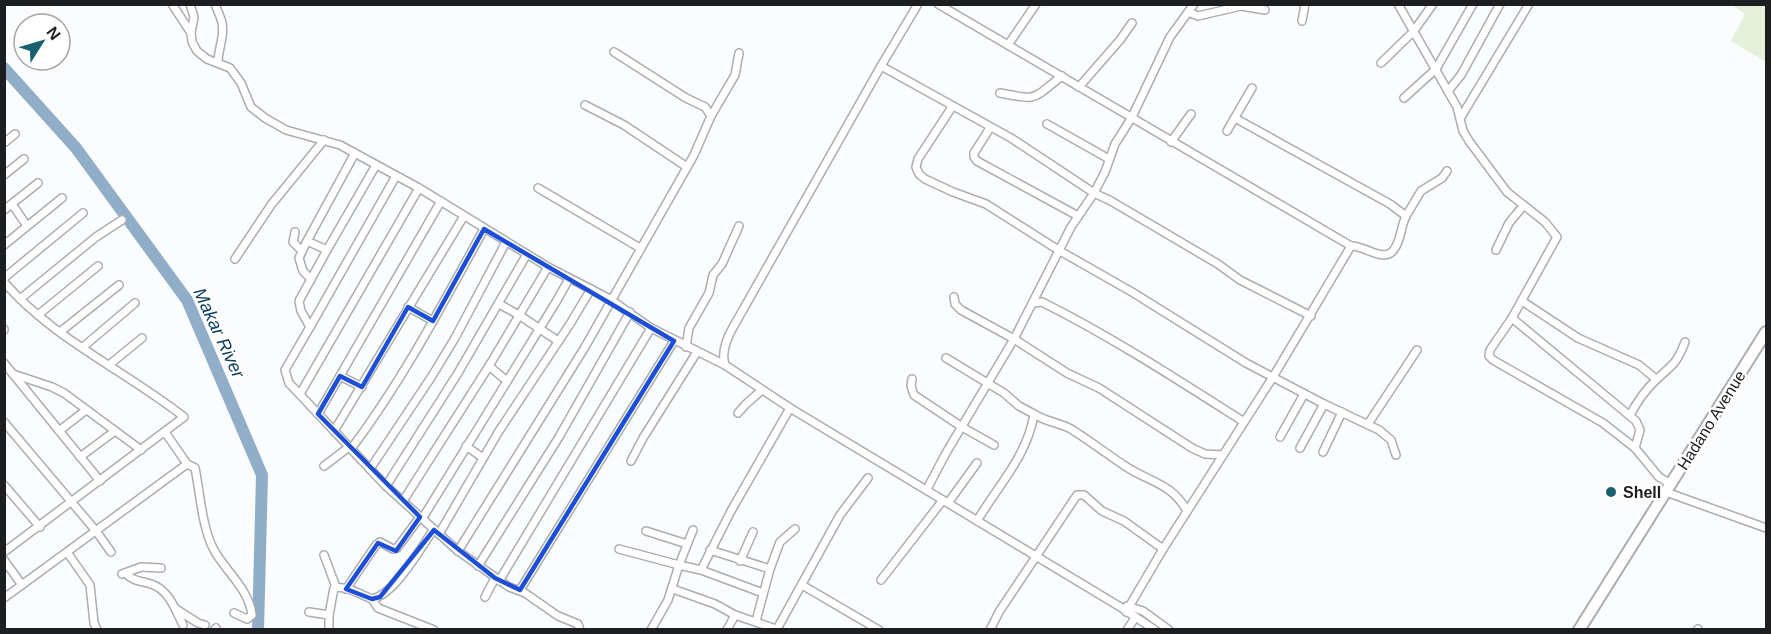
<svg xmlns="http://www.w3.org/2000/svg" width="1771" height="634" font-family="Arial,sans-serif">
  <rect width="100%" height="100%" fill="#fafcfe"/>
  <path fill="#e4f0d9" d="M1732 5H1766V62L1731 41 1745 14Z"/>
  <g fill="none" stroke-linecap="round" stroke-linejoin="round">
    <path stroke="#91aec9" stroke-width="12" d="M4 68 76 148 187 300 262 475 258 630"/>
    <defs>
      <g id="street">
        <path d="M172 4 191 33"/>
        <path d="M190 4 194 17 191 33 192 42 197 51 207 59 230 68 241 83 251 107 265 118 286 130 340 145 419 188 548 267 610 299 651 328 725 365 790 408 1122 608 1155 630"/>
        <path d="M215 4C217 10 221 17 222 23 225 36 218 49 218 62"/>
        <path d="M938 4 1351 246 1273 377 1163 549 1126 612"/>
        <path d="M1398 4 1457 107 1463 131 1469 141 1507 192 1545 222 1557 237 1512 318 1490 350 1489 356 1493 360 1603 423 1635 448 1659 477 1671 484"/>
        <path d="M1188 12 1198 16 1241 6 1265 10"/>
        <path d="M1302 21 1305 4"/>
        <path d="M1008 45 1036 4"/>
        <path d="M614 52 686 98 705 107 711 116"/>
        <path d="M1381 63 1413 32 1433 4"/>
        <path d="M881 66 1011 138 1094 193 1111 201 1218 264 1240 280 1311 316"/>
        <path d="M1079 87 1120 40 1132 23"/>
        <path d="M1448 91 1461 75 1500 4"/>
        <path d="M1000 93C1039 101 1032 99 1062 76"/>
        <path d="M1404 98 1436 69 1473 4"/>
        <path d="M585 105 624 125 687 167"/>
        <path d="M952 107 918 159 916 167 919 174 925 179 953 192 986 204 1060 251 1132 292 1246 363 1324 404 1379 430 1391 440 1396 455"/>
        <path d="M1461 117 1529 4"/>
        <path d="M1235 118 1390 204 1406 216C1401 226 1401 239 1395 248 1385 265 1365 245 1351 246"/>
        <path d="M1047 124 1109 159"/>
        <path d="M990 128 974 153V157L977 161 1078 216"/>
        <path d="M1227 131 1252 88"/>
        <path d="M1171 142 1191 114"/>
        <path d="M4 143 15 134"/>
        <path d="M355 153 307 241 327 250 299 301 301 311 310 327 285 370 289 383 386 486 458 551 509 587 525 593 558 616 578 624 580 630"/>
        <path d="M4 175 24 159"/>
        <path d="M538 188 640 248"/>
        <path d="M12 204 27 226"/>
        <path d="M4 210 38 183"/>
        <path d="M1406 216 1421 191 1442 178 1447 171"/>
        <path d="M295 232 293 242 302 251"/>
        <path d="M307 241 299 258 303 271 311 279"/>
        <path d="M4 245 62 198"/>
        <path d="M327 250 376 165"/>
        <path d="M1496 250 1509 223 1523 206"/>
        <path d="M235 259 271 205 324 140"/>
        <path d="M4 278 83 213"/>
        <path d="M4 282C53 339 126 371 184 417L4 552"/>
        <path d="M954 297 955 304 961 310 1014 339 1067 373 1099 388 1192 448 1205 454 1223 455"/>
        <path d="M20 299 96 237 122 220"/>
        <path d="M1522 301 1578 338 1639 365 1656 379"/>
        <path d="M1033 303 1042 302C1112 337 1178 380 1244 422"/>
        <path d="M499 304 519 315 558 341"/>
        <path d="M408 307 433 321"/>
        <path d="M38 315 98 266"/>
        <path d="M1512 318 1636 421 1640 430 1635 448"/>
        <path d="M310 327 396 176"/>
        <path d="M4 329V330"/>
        <path d="M60 332 119 285"/>
        <path d="M83 347 135 303"/>
        <path d="M686 347 689 328 709 293 713 275 722 264 739 226"/>
        <path d="M946 358 1004 393 1019 406 1034 414C1028 455 997 487 977 521"/>
        <path d="M4 363 100 481"/>
        <path d="M109 365 142 338"/>
        <path d="M725 365C719 345 735 325 744 308L881 66 918 4"/>
        <path d="M489 366 507 381"/>
        <path d="M13 374 52 387 64 393 141 450"/>
        <path d="M340 376 362 387"/>
        <path d="M912 379 911 386 914 395 962 427 994 445"/>
        <path d="M300 394 419 188"/>
        <path d="M738 413 746 404 762 390"/>
        <path d="M318 414 441 201"/>
        <path d="M1034 414C1046 422 1058 422 1071 429 1090 441 1107 454 1125 466 1149 482 1172 483 1187 511"/>
        <path d="M1630 415C1637 402 1645 390 1656 380 1673 364 1676 365 1685 342"/>
        <path d="M4 422 96 531 111 552"/>
        <path d="M1368 424 1417 350"/>
        <path d="M59 431 86 410"/>
        <path d="M334 431 464 216"/>
        <path d="M165 432 187 464"/>
        <path d="M1280 437 1304 394"/>
        <path d="M466 446 483 458"/>
        <path d="M1300 448 1324 404"/>
        <path d="M351 449C403 380 442 305 484 229"/>
        <path d="M1323 452 1342 412"/>
        <path d="M80 457 115 431"/>
        <path d="M631 461 643 438 697 352"/>
        <path d="M324 466 349 447"/>
        <path d="M370 469 432 376 455 338 506 242"/>
        <path d="M4 485 40 527"/>
        <path d="M386 486 458 373 527 254"/>
        <path d="M927 489 946 453 1014 339 1071 227 1094 193 1105 172 1115 144 1132 117 1170 37 1194 4"/>
        <path d="M1666 492 1766 528"/>
        <path d="M403 501 489 366 548 267"/>
        <path d="M948 503 977 463"/>
        <path d="M422 519 556 302 569 279"/>
        <path d="M646 531 687 544"/>
        <path d="M439 534 499 431 570 324 591 289"/>
        <path d="M619 549 679 565 693 530"/>
        <path d="M710 550 770 569"/>
        <path d="M458 551 585 347 694 155 711 116 735 75 739 53"/>
        <path d="M67 552 90 585 94 623 97 630"/>
        <path d="M324 555 336 587"/>
        <path d="M4 560 22 585"/>
        <path d="M740 561 753 532"/>
        <path d="M478 566 559 437 630 312"/>
        <path d="M701 570 731 511 790 408"/>
        <path d="M125 573C135 582 138 580 151 584 169 590 175 609 183 625"/>
        <path d="M122 574 141 567 161 568"/>
        <path d="M881 580 943 500"/>
        <path d="M499 581 651 328"/>
        <path d="M802 585 879 630"/>
        <path d="M346 589 376 545 380 542 393 549 397 548 420 517"/>
        <path d="M673 589 715 604 735 615 779 630"/>
        <path d="M520 590 674 341"/>
        <path d="M485 597 495 578"/>
        <path d="M4 598 187 464 195 468C200 493 202 528 214 550 226 572 249 589 252 615L247 619 234 613"/>
        <path d="M372 599 378 608 434 630"/>
        <path d="M1127 606 1143 611 1169 630"/>
        <path d="M176 609 198 623 205 625"/>
        <path d="M309 612 329 615"/>
        <path d="M756 621 770 569 780 542 795 529"/>
        <path d="M777 629 840 515 868 478"/>
        <path d="M214 630 216 628"/>
        <path d="M329 630V615L334 588C346 585 361 595 372 599 395 594 420 549 434 529"/>
        <path d="M651 630 668 600 679 565 701 570 763 593"/>
        <path d="M727 630 735 615"/>
        <path d="M990 630 999 612 1077 495H1084L1102 511 1124 521 1163 549"/>
        <path d="M1127 630 1135 618"/>
        <path d="M1698 630V629"/>
      </g>
      <path id="primary" d="M1579 630 1766 332"/>
    </defs>
    <use href="#street" stroke="#aaadb2" stroke-width="10"/>
    <use href="#primary" stroke="#aaadb2" stroke-width="14"/>
    <use href="#street" stroke="#fff" stroke-width="7"/>
    <use href="#primary" stroke="#fff" stroke-width="10"/>
  </g>
  <path fill="none" stroke="#1d4ed8" stroke-width="4.5" stroke-linejoin="round" d="M484 229 674 341 520 590 495 578 434 530 380 597 372 599 346 589 378 543 396 551 420 517 318 414 340 376 362 387 408 307 433 321Z"/>
  <circle fill="#186070" stroke="#fff" stroke-width="2" cx="1611" cy="492" r="6"/>
  <g text-anchor="middle" stroke-width="5" stroke-linejoin="round" paint-order="stroke">
    <g font-size="16" fill="#1d1e20" stroke="#fff">
      <text transform="translate(1711 420) rotate(-58)" y="6">Hadano Avenue</text>
    </g>
    <g font-size="16" font-weight="bold" fill="#1d1e20" stroke="#fff" text-anchor="start">
      <text x="1623" y="498">Shell</text>
    </g>
    <g font-size="18" font-style="italic" fill="#0f3e63" stroke="#fff">
      <text transform="translate(219 333) rotate(65)" y="6">Makar River</text>
    </g>
  </g>
  <rect width="1771" height="634" fill="none" stroke="#1d1e20" stroke-width="12"/>
  <g transform="translate(42 42) rotate(53)"><circle r="28" fill="#ffffff" stroke="#a5a5a6" stroke-width="1.5"/>
  <path d="M0-4.5L10 22L0 15L-10 22Z" fill="#186070"/>
  <text y="-9" font-size="16" font-weight="bold" text-anchor="middle" fill="#1d1e20">N</text>
  </g>
</svg>
